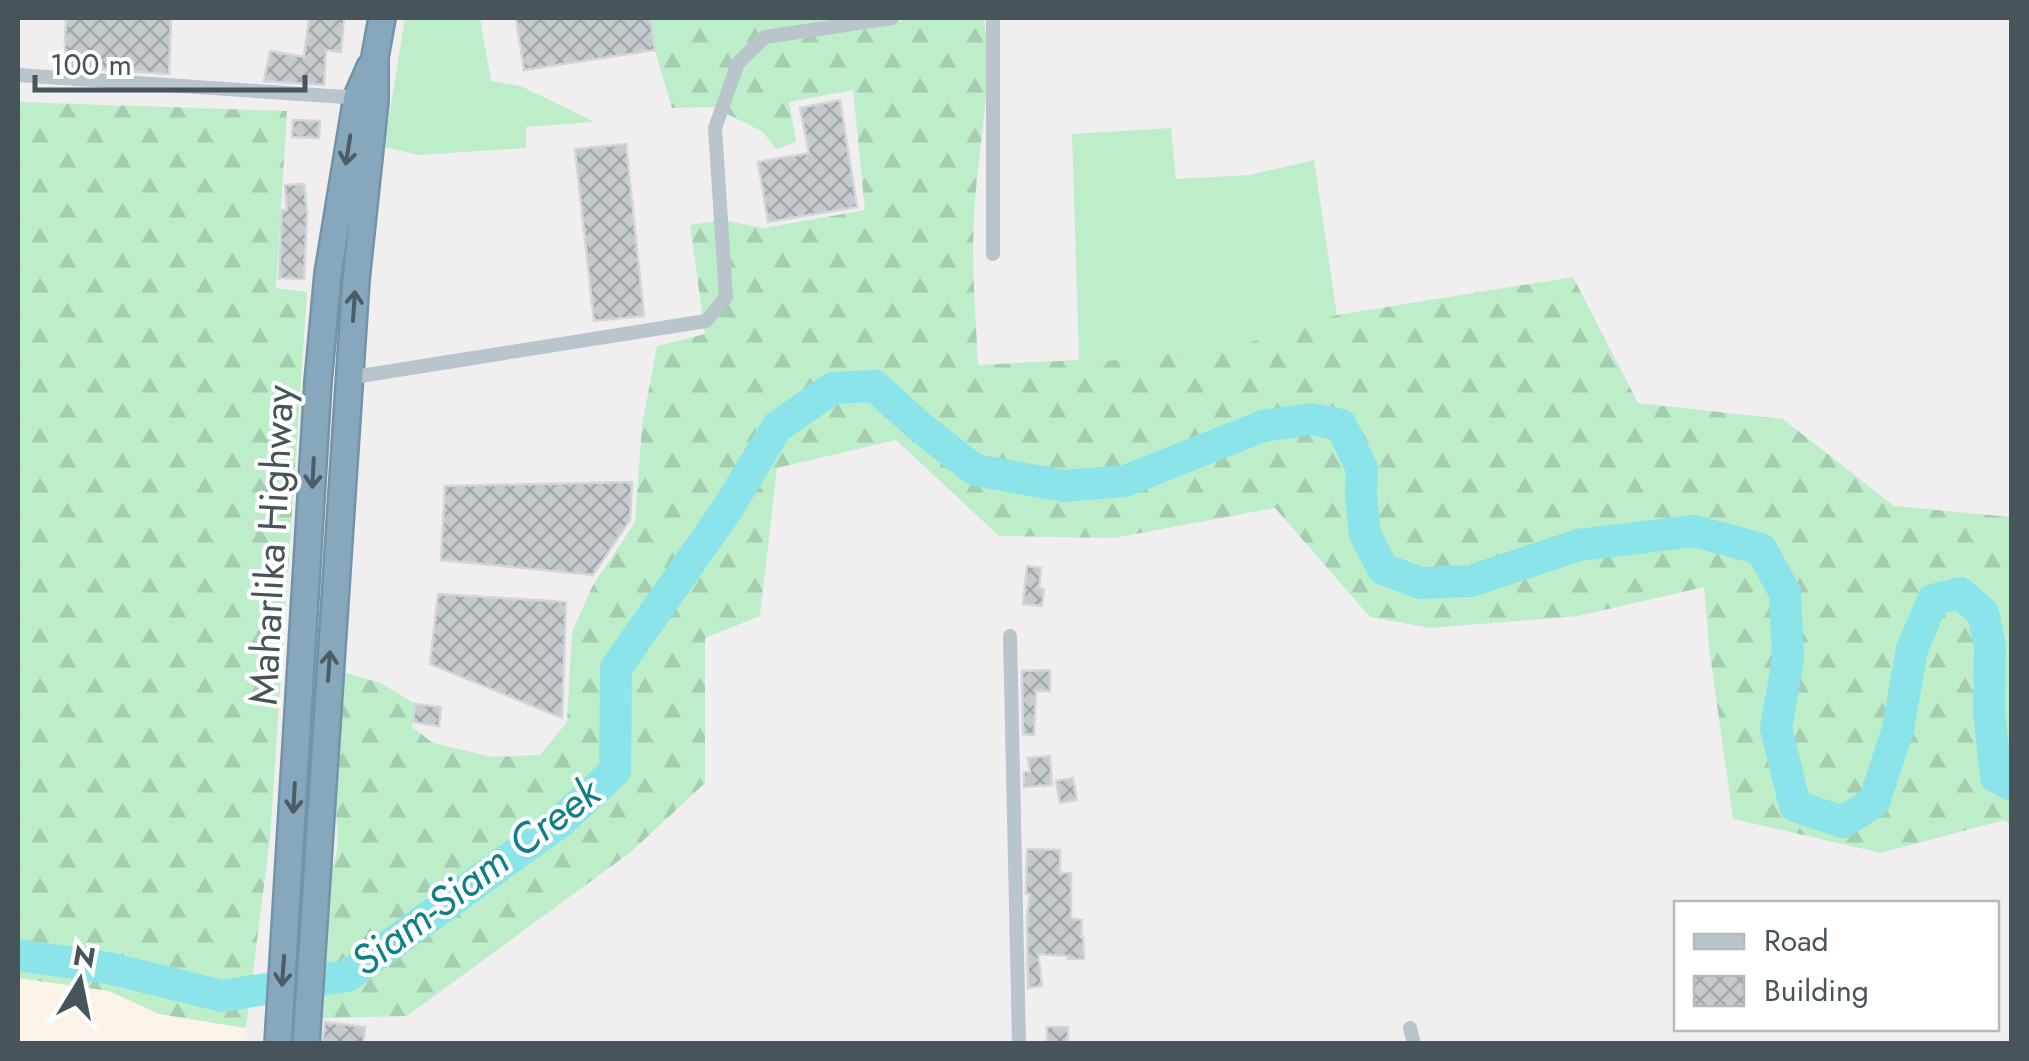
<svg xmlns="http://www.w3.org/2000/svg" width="2029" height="1061" font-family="Jost,sans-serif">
  <defs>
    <pattern id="forest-firs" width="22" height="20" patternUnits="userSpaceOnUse" patternTransform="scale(2.5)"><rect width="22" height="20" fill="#bdeec9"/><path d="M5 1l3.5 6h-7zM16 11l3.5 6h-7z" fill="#a4ceaf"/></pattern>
    <pattern id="building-cross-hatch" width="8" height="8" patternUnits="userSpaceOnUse" patternTransform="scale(2.5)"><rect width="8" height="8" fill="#c5cace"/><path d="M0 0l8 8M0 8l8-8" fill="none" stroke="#a2a7aa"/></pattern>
  </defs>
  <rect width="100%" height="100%" fill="#f1eeef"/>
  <path fill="#fbf3e8" d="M18 978 109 991 159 1014 246 1028 244 1043H18Z"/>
  <g fill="#bdeec9">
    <path d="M405 18H480L491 81 521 86 594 122 526 127V148L419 155 384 147Z"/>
    <path d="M1171 128 1176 179 1249 175 1314 160 1337 315 1238 346 1108 361 1079 360 1072 134Z"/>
  </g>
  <g fill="url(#forest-firs)">
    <path d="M650 18H869L871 25 922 18H984C994 85 977 151 974 218 971 267 976 317 978 365L1079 360 1108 361 1238 346 1337 315 1573 277 1638 403 1783 419 1894 506 2011 517V824L2004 820 1881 853 1733 819 1709 647 1704 587 1578 616 1430 628 1370 617 1275 508 1114 538 999 536 896 440 777 468 760 616 705 638V783L632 851 407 1016 320 1018 321 972 331 869C342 848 336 830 336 807 337 762 341 717 343 672L381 683 415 704 412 727 433 743 493 757 540 755 567 722 572 632 592 587 635 522 642 426 657 346 705 334 690 225 723 220 764 228 865 210 853 90 789 102 796 142 776 149 763 132 713 107 672 108 655 50Z"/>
    <path d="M18 102 287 111 276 288 307 292 270 838 246 1028 159 1014 109 991 18 978Z"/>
  </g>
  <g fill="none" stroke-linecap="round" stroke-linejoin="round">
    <path stroke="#8be4ea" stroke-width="32" d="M18 955 108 968 222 996 347 976 560 822 615 771 616 668 726 511 777 427 833 388 875 386 920 427 975 470 1064 486 1125 481 1263 426 1311 419 1341 425 1362 469 1361 495 1365 534 1383 569 1420 583 1471 581 1579 545 1694 531 1761 549 1785 593 1788 659 1776 728 1795 806 1843 822 1874 802 1898 729 1912 649 1933 600 1960 593 1983 613 1990 646 1989 712 1996 777 2012 785"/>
  </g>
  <g fill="url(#building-cross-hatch)" stroke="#d2d6da" stroke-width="2.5">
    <path d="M66 18H171L169 74 64 67Z"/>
    <path d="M309 18H344L341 52 326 50 324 85 264 81 270 51 304 57Z"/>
    <path d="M516 18H650L655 50 524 70Z"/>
    <path d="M840 100 857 207 768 222 758 162 809 153 800 108Z"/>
    <path d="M293 120 320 121 319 138 292 137Z"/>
    <path d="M626 144 644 316 594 321 575 149Z"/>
    <path d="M304 184 307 212 304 279 279 278 282 210H287L285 185Z"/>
    <path d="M632 482 630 520 593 575 441 560 445 486Z"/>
    <path d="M1027 566 1041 568 1039 588 1044 589 1042 606 1023 604Z"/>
    <path d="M438 594 566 602 562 718 430 664Z"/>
    <path d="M1050 670V691H1036L1034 735 1023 734 1022 671Z"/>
    <path d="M415 704 441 707 439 726 413 722Z"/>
    <path d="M1050 756 1052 785 1024 787V772H1030L1028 758Z"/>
    <path d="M1073 778 1077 800 1060 803 1056 781Z"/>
    <path d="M1027 849 1060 850V873H1071V918L1082 920 1081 937H1083L1084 959H1068V956L1038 954 1042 986 1028 988 1027 916 1030 894H1026Z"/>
    <path d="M325 1022 365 1027 363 1044H322Z"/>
    <rect x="1047" y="1027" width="21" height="17"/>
  </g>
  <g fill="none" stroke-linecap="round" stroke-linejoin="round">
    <defs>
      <g id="highway">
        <path d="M278 1044 318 382 328 274 357 97 370 67"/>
        <path d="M306 1044 356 280 375 101V57L382 18"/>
      </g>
    </defs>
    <use href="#highway" stroke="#7293a8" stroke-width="30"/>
    <g stroke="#bac5cb" stroke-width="14">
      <path d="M993 18V254"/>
      <path d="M18 75 360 98"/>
      <path d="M348 378 706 321 726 297 715 128 738 63 765 37 892 18"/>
      <path d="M1010 636 1019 1044"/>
      <path d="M1410 1028 1414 1044"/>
    </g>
    <use href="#highway" stroke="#87a8bc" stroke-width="25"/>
  </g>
  <defs><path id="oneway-shaft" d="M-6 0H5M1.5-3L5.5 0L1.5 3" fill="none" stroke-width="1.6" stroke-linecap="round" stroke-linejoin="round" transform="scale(2.5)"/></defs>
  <g stroke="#4d5d65">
    <use href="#oneway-shaft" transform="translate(348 150) rotate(99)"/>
    <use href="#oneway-shaft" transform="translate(354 306) rotate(-86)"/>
    <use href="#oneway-shaft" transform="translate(313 473) rotate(93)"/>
    <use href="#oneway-shaft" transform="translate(329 666) rotate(-86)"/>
    <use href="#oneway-shaft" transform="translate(294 798) rotate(93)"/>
    <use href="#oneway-shaft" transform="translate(283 971) rotate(94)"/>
  </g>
  <g text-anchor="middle" stroke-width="8" stroke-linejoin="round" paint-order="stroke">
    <g font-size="40" fill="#47555b" stroke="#fff">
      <text transform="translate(271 545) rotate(-87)" y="14">Maharlika Highway</text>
    </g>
    <g font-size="42" font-style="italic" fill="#0f8088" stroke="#fff">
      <text transform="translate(475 876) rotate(-37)" y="15">Siam-Siam Creek</text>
    </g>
  </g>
  <rect width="2029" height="1061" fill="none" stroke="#47555b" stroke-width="40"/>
  <rect x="1674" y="901" width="325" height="130" fill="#ffffff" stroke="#b5bbbd" stroke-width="2.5"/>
  <rect x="1694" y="934" width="50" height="15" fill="#bac5cb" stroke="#b5bbbd" stroke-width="2.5"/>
  <text x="1764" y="951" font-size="30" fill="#47555b">Road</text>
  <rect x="1694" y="976" width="50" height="30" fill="url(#building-cross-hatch)" stroke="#b5bbbd" stroke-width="2.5"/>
  <text x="1764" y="1001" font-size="30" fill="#47555b">Building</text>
  <g transform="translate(80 981) rotate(10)" stroke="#ffffff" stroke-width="8" paint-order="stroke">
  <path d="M0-8L18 38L0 25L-18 38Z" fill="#47555b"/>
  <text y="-15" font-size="28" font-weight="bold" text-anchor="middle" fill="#47555b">N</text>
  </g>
  <path d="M35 75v15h270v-15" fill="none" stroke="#47555b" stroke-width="5"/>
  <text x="50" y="75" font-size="30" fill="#47555b" stroke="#ffffff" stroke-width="8" paint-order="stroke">100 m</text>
</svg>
